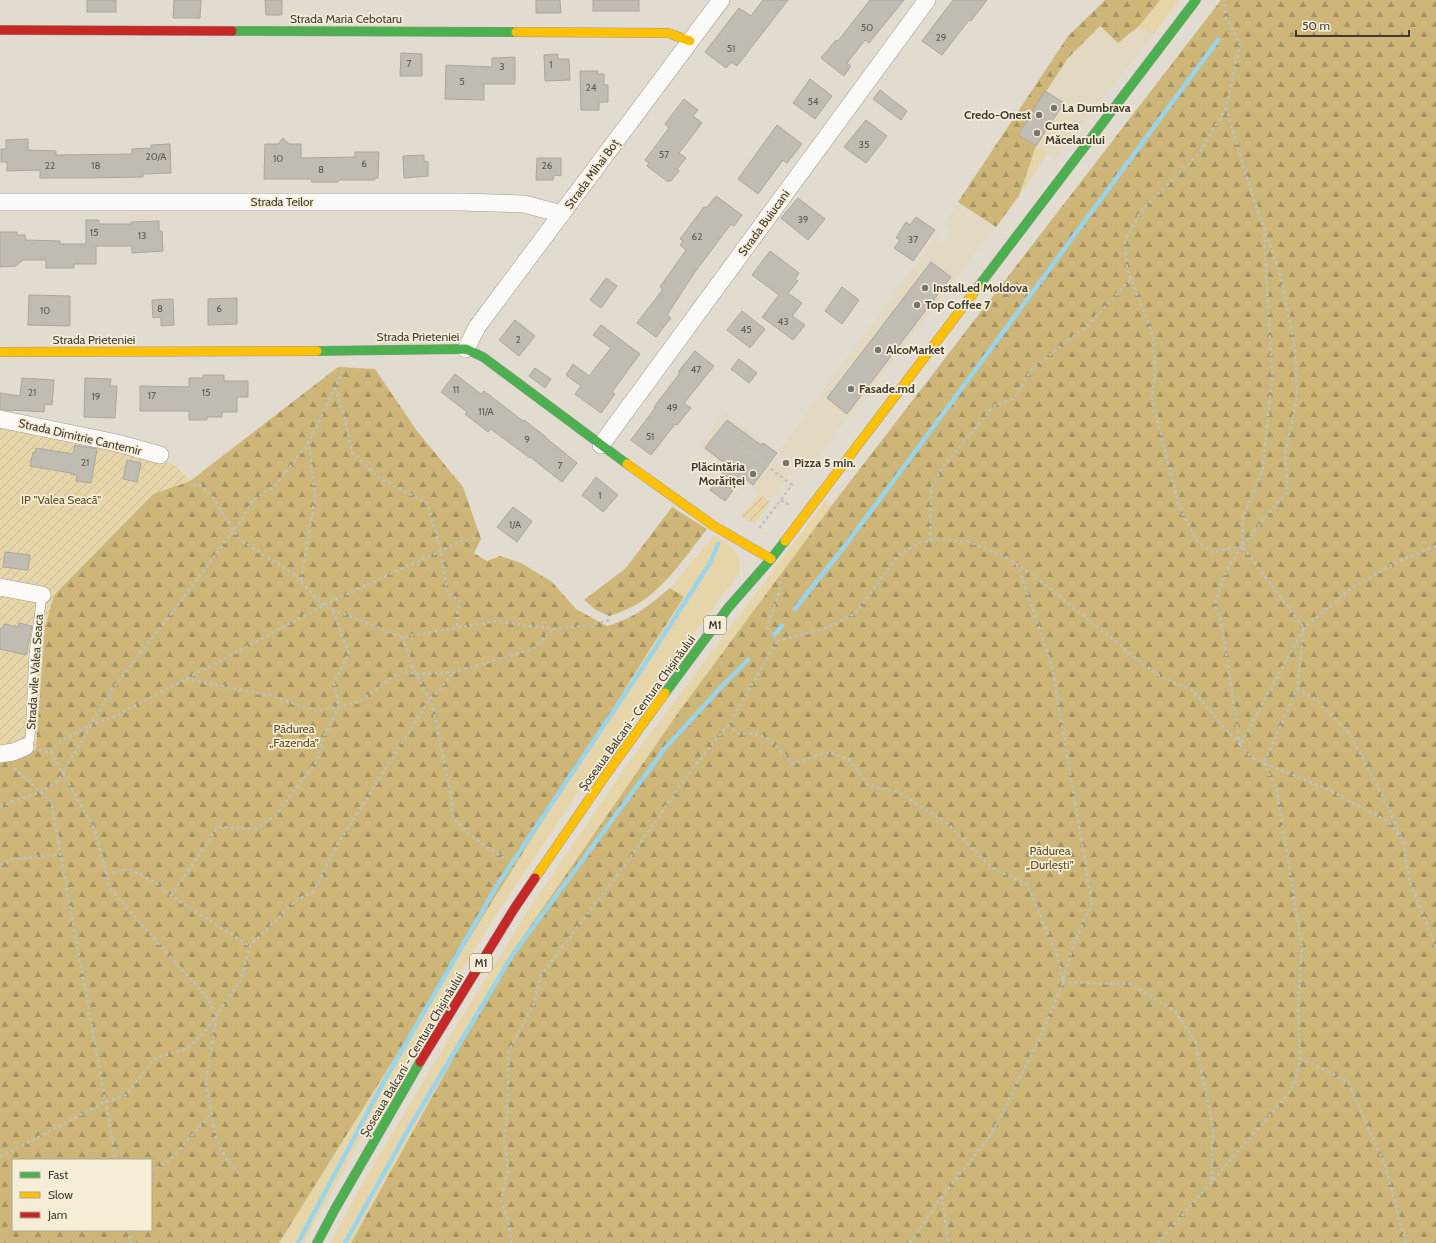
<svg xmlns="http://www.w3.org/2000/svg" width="1436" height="1243" font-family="Cabin,sans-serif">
  <defs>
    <pattern id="forest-firs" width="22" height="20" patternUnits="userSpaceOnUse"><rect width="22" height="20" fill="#cdb678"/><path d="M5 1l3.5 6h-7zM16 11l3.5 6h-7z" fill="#a89563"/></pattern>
    <pattern id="garden-furrows" width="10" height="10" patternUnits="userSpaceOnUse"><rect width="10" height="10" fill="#e7d5aa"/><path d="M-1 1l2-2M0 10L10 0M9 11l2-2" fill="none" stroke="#c7b893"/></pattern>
  </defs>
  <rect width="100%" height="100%" fill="#e2dcd0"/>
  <g fill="#e3d9c3">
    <path d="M1101 25 1118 43 1139 26 1153 35 1055 160 1036 146 1018 135 1068 58Z"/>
    <path d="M958 202 996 227 875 384 805 472 782 455 777 454 773 459 792 473 770 502 699 446 725 412 777 453 935 237 945 243 953 233 943 225Z"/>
  </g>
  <g fill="#e7d5aa">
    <path d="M1160 0H1179L1153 35 1139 26Z"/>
    <path d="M1036 146 1047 154 1019 196Z"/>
    <path d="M826 500 832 505 680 710 513 951 351 1243H330L363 1182 459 1021 529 909 628 763Z"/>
    <path d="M714 535C731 546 743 551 739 574L670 665 578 793 491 923 384 1097 304 1243H279L647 654 684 598 670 588Z"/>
  </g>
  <g fill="url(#forest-firs)" fill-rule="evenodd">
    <path d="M1105 0H1160L1139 26 1118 43 1100 26 1068 58 1018 134 1036 146 1019 196 996 227 958 202 1068 36Z"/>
    <path d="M1221 0H1436V1243H351L513 951 680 710 832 505Z"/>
    <path d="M338 367 375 369 417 431 463 487 481 539 474 553 487 561 500 556 521 563 552 582 576 609 607 626C635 618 648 606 670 588L684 597 647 654 279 1243H0V758L45 627 54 595 153 494 190 481ZM13 1160H151V1230H13Z"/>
    <path d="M672 507 707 529C685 557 663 592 630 608 623 611 616 614 609 616L596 610 584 600 626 568Z"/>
  </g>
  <g fill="url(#garden-furrows)">
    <path d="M0 426 137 454 175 465 190 481 153 494 54 595 45 627 36 749 28 755 3 759 0 758Z"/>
    <path d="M760 494 770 502 755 524 740 516Z"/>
  </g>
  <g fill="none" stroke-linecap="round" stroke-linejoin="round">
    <g stroke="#99d4eb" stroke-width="4.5">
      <path d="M795 609 844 547 909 460 1218 40"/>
      <path d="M775 634 782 626"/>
      <path d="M298 1243 387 1076 498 884 647 661 710 563 718 544"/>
      <path d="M345 1243 408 1130 513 954 666 747 726 682 748 660"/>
    </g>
  </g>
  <g fill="#c0bcb2" stroke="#aaa69d">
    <rect x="87" y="0" width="29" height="12"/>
    <path d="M174 0H201L200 18H173Z"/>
    <path d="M265 0H282V15H266Z"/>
    <path d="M536 0H560L561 13H536Z"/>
    <rect x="593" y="0" width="46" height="11"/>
    <path d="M763 0H788L737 66 731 62 726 68 705 52 739 8 751 16Z"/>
    <path d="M870 0H904L869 43 865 40 847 63 851 66 844 76 821 58 836 40 838 41Z"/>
    <path d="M953 0H987L971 21 969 20 942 55 922 41Z"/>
    <path d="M401 53 422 54V76H400Z"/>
    <path d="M558 54V59H569L570 80 545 81 544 55Z"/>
    <path d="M515 57V84H484V100L445 99 446 65 492 67V58Z"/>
    <path d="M580 71H598V74H604V85H608V102H599V110H581Z"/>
    <path d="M810 79 832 96 815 119 793 103Z"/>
    <path d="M880 90 907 111 901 120 873 99Z"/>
    <path d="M1045 91 1064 103 1036 146 1018 135Z"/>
    <path d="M684 99 698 110 693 116 702 123 679 153 686 158 677 169 679 171 671 181 669 180 668 182 647 166 649 163 645 160 669 128 665 124Z"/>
    <path d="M866 120 887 136 866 163 844 147Z"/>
    <path d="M777 125 802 144 787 163 783 160 758 194 738 179Z"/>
    <path d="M283 138 289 144H301V158L355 157V152H379L378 178H375V180H339L338 182H312L311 179H264L265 144H278Z"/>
    <path d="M28 139V150L56 151V155L132 154V149L151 148V145L170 144 171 173 143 174V177L86 178H40V170L7 171V162H1V149H6V140Z"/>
    <path d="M424 155V161L428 162V176L404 178 403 156Z"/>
    <path d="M537 158H561V176L554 175 553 180H536Z"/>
    <path d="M716 196 742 215 734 226 731 224 695 272 667 315 671 318 656 337 637 323 663 289 660 287 686 250 680 245 683 241 680 239 704 207H707Z"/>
    <path d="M798 198 825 219 808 240 781 218Z"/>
    <path d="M916 217 935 230 913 261 894 248 900 240 896 238 906 222 910 225Z"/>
    <path d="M86 220H99V224H131V222L159 221V231H162L163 251 132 253V246H96V264H74V268H46V260H23L16 266 0 267V232H17V235H25L26 240 60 241V244H86Z"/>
    <path d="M770 251 799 273 795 279 798 281 788 293 802 303 792 316 805 325 793 340 762 317 779 295 752 275Z"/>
    <path d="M931 262 951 277 847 414 827 398Z"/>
    <path d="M606 278 617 286 601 308 590 300Z"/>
    <path d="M842 287 859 300 842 324 825 311Z"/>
    <path d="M29 295 70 296V326L28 325Z"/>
    <path d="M237 298V324L208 325V299Z"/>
    <path d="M173 299 174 325 161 326V317L153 318 152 300Z"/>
    <path d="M742 311 765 329 750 348 727 330Z"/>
    <path d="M515 320 535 336 519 356 499 340Z"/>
    <path d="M601 325 640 354 612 392 615 394 601 413 575 394 581 386 566 375 573 364 589 376 611 348 593 335Z"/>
    <path d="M695 351 714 366 684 403 691 408 677 425 675 424 651 455 631 440 655 408 654 407 680 373 678 372Z"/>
    <path d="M739 359 757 373 749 383 731 369Z"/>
    <path d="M535 368 551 379 545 388 529 376Z"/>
    <path d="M455 374 481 394 484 391 523 421 524 420 546 437H545L577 463 562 482 530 457V458L491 429 488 432 465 414 467 412 441 392Z"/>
    <path d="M203 375H224V381H248V397H237V412H222V417H207V420H189V411H140V386L189 387V378H203Z"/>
    <path d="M22 378 54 380 52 405 45 404 44 412 13 410 12 411 0 409V393L20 396Z"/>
    <path d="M85 378 111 379 110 386H117L115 418 84 417Z"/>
    <path d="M727 420 761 445 763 443 777 453 753 485 743 477 725 501 710 490 728 466 705 448Z"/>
    <path d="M75 445 97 449 91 483 76 481 77 475 70 474 71 473 30 466 33 452 35 453 36 448 73 454Z"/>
    <path d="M127 460 141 463 137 482 123 479Z"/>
    <path d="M596 477 618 495 603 512 582 495Z"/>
    <path d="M513 507 532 521 517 542 497 527Z"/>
    <path d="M5 552 30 555 28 570 3 567Z"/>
    <path d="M19 623 32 626 26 655 0 649V628L2 629 4 624 18 627Z"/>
  </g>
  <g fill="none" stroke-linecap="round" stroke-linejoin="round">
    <defs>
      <path id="lane" d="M25 747 30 739 34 654 42 595"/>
      <g id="street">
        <path d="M0 202H461L524 204 562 214"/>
        <path d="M466 349 477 327 721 0"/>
        <path d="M0 419 117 443 160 455"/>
        <path d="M601 445 927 0"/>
        <path d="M0 587 42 595"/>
        <path d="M0 754 13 752 25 747"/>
      </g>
      <g id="fast">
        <path d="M232 31 516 32"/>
        <path d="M978 287 1196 0"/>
        <path d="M317 351 466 349 483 357 627 464"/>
        <path d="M665 693 728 608 771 559 785 541"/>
        <path d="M317 1243 335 1209 420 1062"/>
      </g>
      <g id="slow">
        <path d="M516 32 668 33 690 41"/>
        <path d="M0 352 317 351"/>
        <path d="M627 464 714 526 771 559"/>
        <path d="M785 541 978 287"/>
        <path d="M535 878 610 769 665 693"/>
      </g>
      <g id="jam">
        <path d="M0 30 232 31"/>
        <path d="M420 1062 514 909 535 878"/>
      </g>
    </defs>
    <use href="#lane" stroke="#9e9a91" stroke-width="10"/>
    <use href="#street" stroke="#9e9a91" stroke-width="18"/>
    <use href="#fast" stroke="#9e9a91" stroke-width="10"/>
    <use href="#slow" stroke="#9e9a91" stroke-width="10"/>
    <use href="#jam" stroke="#9e9a91" stroke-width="10"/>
    <g stroke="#c1c0bb" stroke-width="2.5" stroke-dasharray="3 3" stroke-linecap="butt">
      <path d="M1226 108 1199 153 1141 211 1125 241 1127 269 1153 335 1155 369 1152 399 1179 507 1197 541 1212 552 1242 546"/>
      <path d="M335 388 345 419 352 452 378 477 427 503 441 551 447 593 460 601 457 614V627"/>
      <path d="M742 447 792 485 758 530"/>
      <path d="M193 485H200L211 494 239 539 295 575 324 606 402 637 496 621 554 629 592 625 610 620"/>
      <path d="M781 500 789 505"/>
      <path d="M930 541 931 489 942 468 994 406 1014 398 1032 369 1088 325 1131 279"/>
      <path d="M1436 546 1399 561 1353 587 1304 628 1297 689 1264 763 1325 788 1389 822 1403 840 1409 880 1436 947"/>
      <path d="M1017 564 1052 666 1092 903 1073 946 1063 982 1131 984 1175 1011 1195 1041 1213 1128 1211 1182"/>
      <path d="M301 580 315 498 309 443"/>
      <path d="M402 637 414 670 433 707 451 795 453 818 474 838 505 859"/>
      <path d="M777 641 824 629 856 613 898 556 918 543 935 539 969 542 1008 558 1043 583 1143 664 1160 676 1192 690 1240 745"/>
      <path d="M186 679 269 695 316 711 359 702 401 671 416 674 455 672 533 649 553 629"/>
      <path d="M1297 689 1314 698 1350 734 1387 805 1401 836"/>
      <path d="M728 725 739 734C768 732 774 743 792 764L828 752 850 760 869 786 899 792 948 824 992 868 1027 884 1057 954 1063 982 1040 1038 990 1136 942 1196 910 1243"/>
      <path d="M1240 745 1222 627 1215 603 1227 570 1242 546 1243 517 1263 469 1272 375 1264 231"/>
      <path d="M39 750 51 752 59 742 92 724 118 715 336 599 462 541 478 538"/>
      <path d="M51 752 95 830 110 889 209 1000 216 1017 206 1085 216 1137 225 1157 238 1173"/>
      <path d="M14 768 51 801 116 1160"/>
      <path d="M0 806 41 792 58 781 110 692 174 610 243 518 253 500 275 486 309 442 342 373V368"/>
      <path d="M0 865 15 859 61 854"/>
      <path d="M106 874 129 869 155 882 171 896 250 946"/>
      <path d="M171 896 218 827 256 829 275 816 317 761 323 738 339 706 334 683 349 653 332 609"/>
      <path d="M1300 1058 1348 1082 1385 1165 1406 1243"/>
      <path d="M0 1157 105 1102 126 1095 154 1059 188 1048 207 1029 241 980 250 946 295 901 314 891 337 845 429 700 455 672"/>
      <path d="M151 1171 169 1161 211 1114"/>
      <path d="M942 1196 948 1243"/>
      <path d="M128 1230 131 1243"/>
      <path d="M511 1243 510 1228 501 1200 508 1171 504 1139 507 1114 509 1050 533 1006 541 975 627 862 692 769 731 721 777 641 767 627 781 586 778 578"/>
      <path d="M1158 1243 1284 1099 1295 1082 1300 1058 1298 1008 1302 947 1277 791 1264 763 1251 757 1240 745 1304 628 1242 546 1287 491 1285 453 1297 399 1295 347 1280 274 1252 194 1226 108 1240 45 1226 17 1224 0"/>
    </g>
    <use href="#lane" stroke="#fbfaf8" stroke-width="9"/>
    <use href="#street" stroke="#fbfaf8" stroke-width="17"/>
    <use href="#fast" stroke="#4caf50" stroke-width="9"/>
    <use href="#slow" stroke="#ffc107" stroke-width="9"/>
    <use href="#jam" stroke="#c62828" stroke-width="9"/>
  </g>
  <g fill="#79746a" stroke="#f6edd6" stroke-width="1.5">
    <circle cx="1054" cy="108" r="4"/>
    <circle cx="1039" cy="115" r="4"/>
    <circle cx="1037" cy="133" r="4"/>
    <circle cx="925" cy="288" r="4"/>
    <circle cx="917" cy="305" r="4"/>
    <circle cx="878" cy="350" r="4"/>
    <circle cx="851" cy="389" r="4"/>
    <circle cx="786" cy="463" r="4"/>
    <circle cx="753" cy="474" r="4"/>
  </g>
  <g text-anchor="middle" stroke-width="3.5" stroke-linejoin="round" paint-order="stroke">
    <g font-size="10" fill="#605c53">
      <text x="867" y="31">50</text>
      <text x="941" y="41">29</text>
      <text x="731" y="52">51</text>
      <text x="409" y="67">7</text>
      <text x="551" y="68">1</text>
      <text x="502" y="70">3</text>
      <text x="462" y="85">5</text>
      <text x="591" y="91">24</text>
      <text x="813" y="105">54</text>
      <text x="864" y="148">35</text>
      <text x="664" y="158">57</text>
      <text x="156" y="160">20/A</text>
      <text x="278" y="162">10</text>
      <text x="364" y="167">6</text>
      <text x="50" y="169">22</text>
      <text x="96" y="169">18</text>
      <text x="547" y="169">26</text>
      <text x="321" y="173">8</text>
      <text x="803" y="223">39</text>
      <text x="94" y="236">15</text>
      <text x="142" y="239">13</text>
      <text x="697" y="240">62</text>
      <text x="913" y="243">37</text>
      <text x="160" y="312">8</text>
      <text x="219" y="312">6</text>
      <text x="45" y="314">10</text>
      <text x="783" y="325">43</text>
      <text x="746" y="333">45</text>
      <text x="518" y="343">2</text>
      <text x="696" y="373">47</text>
      <text x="456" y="393">11</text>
      <text x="32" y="396">21</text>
      <text x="206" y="396">15</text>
      <text x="152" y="399">17</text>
      <text x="96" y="400">19</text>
      <text x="672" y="411">49</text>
      <text x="486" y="415">11/A</text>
      <text x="650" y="440">51</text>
      <text x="527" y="443">9</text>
      <text x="85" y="466">21</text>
      <text x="560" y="469">7</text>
      <text x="600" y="499">1</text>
      <text x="515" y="528">1/A</text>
    </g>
    <g fill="#f6edd6" stroke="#777164" stroke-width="1">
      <rect x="704" y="616" width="22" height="18" rx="3"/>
      <rect x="470" y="954" width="22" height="18" rx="3"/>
    </g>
    <g font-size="11" font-weight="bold" fill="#403c33">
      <text x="715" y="629">M1</text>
      <text x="481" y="967">M1</text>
    </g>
    <g font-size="12" fill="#403c33" stroke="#f6edd6">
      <text x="346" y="23">Strada Maria Cebotaru</text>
      <text transform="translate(592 174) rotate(-54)" y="4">Strada Mihai Boț</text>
      <text x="282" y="206">Strada Teilor</text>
      <text transform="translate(764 223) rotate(-54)" y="4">Strada Buiucani</text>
      <text x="418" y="341">Strada Prieteniei</text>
      <text x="94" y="344">Strada Prieteniei</text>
      <text transform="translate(80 437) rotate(13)" y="4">Strada Dimitrie Cantemir</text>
      <text transform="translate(35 672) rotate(-86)" y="4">Strada vile Valea Seaca</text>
      <text transform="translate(637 713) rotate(-54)" y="4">Șoseaua Balcani - Centura Chișinăului</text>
      <text transform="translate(412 1055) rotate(-59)" y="4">Șoseaua Balcani - Centura Chișinăului</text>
    </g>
    <g font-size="12" font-weight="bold" fill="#403c33" stroke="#f6edd6" text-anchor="start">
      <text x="1062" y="112">La Dumbrava</text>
      <text x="1031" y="119" text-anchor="end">Credo-Onest</text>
      <text x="1045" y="130">Curtea<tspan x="1045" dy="14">Măcelarului</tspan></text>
      <text x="933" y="292">InstalLed Moldova</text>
      <text x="925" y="309">Top Coffee 7</text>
      <text x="886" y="354">AlcoMarket</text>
      <text x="859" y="393">Fasade.md</text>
      <text x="794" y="467">Pizza 5 min.</text>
      <text x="745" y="471" text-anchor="end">Plăcintăria<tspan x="745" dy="14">Morăriței</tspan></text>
    </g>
    <g font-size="12" fill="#605027" stroke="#f6edd6">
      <text x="61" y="504">IP "Valea Seacă"</text>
      <text x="294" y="733">Pădurea<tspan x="294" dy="14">„Fazenda”</tspan></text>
      <text x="1050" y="855">Pădurea<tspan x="1050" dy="14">„Durlești”</tspan></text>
    </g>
  </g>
  <rect x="12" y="1159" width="140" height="72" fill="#f6edd6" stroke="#ada695"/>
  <rect x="20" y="1172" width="20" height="6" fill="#4caf50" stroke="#ada695"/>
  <text x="48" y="1179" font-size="12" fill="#403c33">Fast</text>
  <rect x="20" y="1192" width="20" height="6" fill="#ffc107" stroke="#ada695"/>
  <text x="48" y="1199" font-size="12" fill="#403c33">Slow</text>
  <rect x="20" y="1212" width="20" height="6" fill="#c62828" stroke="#ada695"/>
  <text x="48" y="1219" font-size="12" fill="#403c33">Jam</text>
  <path d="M1296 30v6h113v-6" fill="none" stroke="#403c33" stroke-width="2"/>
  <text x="1302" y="30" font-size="12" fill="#403c33" stroke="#f6edd6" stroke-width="3" paint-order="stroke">50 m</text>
</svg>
